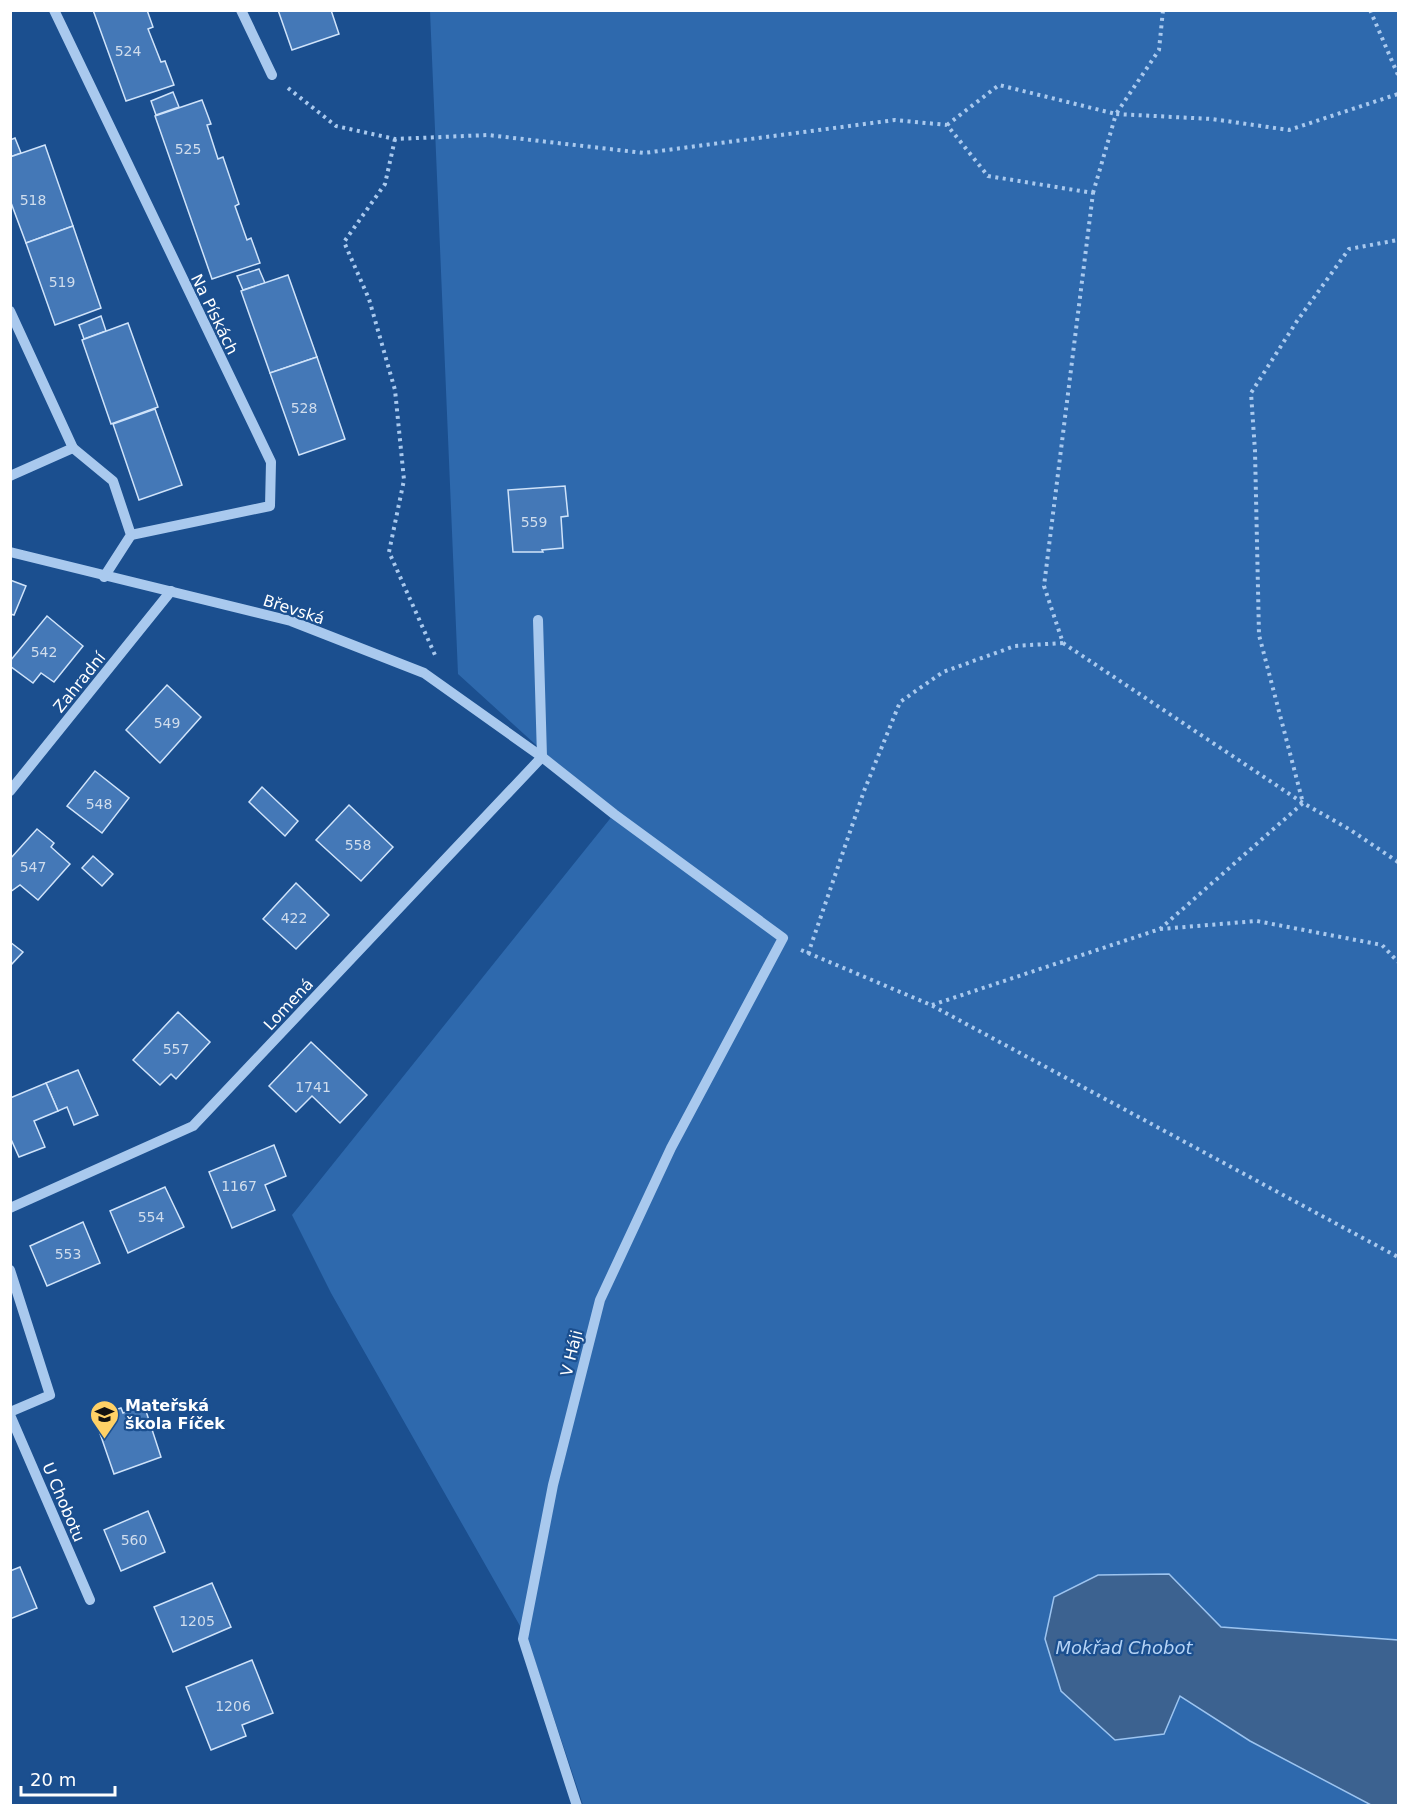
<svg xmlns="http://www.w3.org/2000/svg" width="1409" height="1816" font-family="'DejaVu Sans',sans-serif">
  <rect width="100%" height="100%" fill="#1b4f8f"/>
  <path fill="#2e69ad" d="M430 11H1398V1805H583L528 1640 331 1293 292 1215 613 815 458 674Z"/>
  <path fill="#3c6290" stroke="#9cc4f0" stroke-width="1.5" d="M1169 1574 1221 1627 1398 1640V1805H1371L1250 1741 1180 1696 1164 1734 1115 1740 1061 1691 1045 1639 1054 1597 1098 1575Z"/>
  <g fill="#4478b7" stroke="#cfe3fa" stroke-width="1.5">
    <path d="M93 10H147L153 27 148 29 161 62 165 61 174 85 126 101Z"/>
    <path d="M278 10H331L339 34 292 50Z"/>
    <path d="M173 92 179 107 156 115 151 101Z"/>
    <path d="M202 100 211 124 207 125 218 159 223 157 239 204 235 206 247 240 251 238 260 263 212 279 155 116Z"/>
    <path d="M15 138 21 153 10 157V140Z"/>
    <path d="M45 145 73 226 26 243 10 200V157Z"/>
    <path d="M73 226 101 308 55 325 26 243Z"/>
    <path d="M259 269 265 283 243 290 237 276Z"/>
    <path d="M288 275 317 357 270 373 241 291Z"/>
    <path d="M101 316 106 331 84 339 79 325Z"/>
    <path d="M128 323 158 407 111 424 82 340Z"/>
    <path d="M317 357 345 439 299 455 270 373Z"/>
    <path d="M155 409 182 485 139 500 113 424Z"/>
    <path d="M565 486 568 516 561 517 563 548 542 550 543 552H513L508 490Z"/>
    <path d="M10 580 26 586 14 615 10 614Z"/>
    <path d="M47 616 83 646 54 682 41 673 33 683 10 666V661Z"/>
    <path d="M167 685 201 717 160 763 126 730Z"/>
    <path d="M95 771 129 798 102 833 67 806Z"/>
    <path d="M262 787 298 821 285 836 249 802Z"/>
    <path d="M349 805 393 847 361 881 316 840Z"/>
    <path d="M37 829 54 843 51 847 70 864 38 900 20 885 10 892V859Z"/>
    <path d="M93 856 113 874 102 886 82 868Z"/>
    <path d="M296 883 329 915 296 949 263 919Z"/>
    <path d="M10 942 23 952 10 966Z"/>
    <path d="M178 1012 210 1042 176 1079 171 1074 160 1085 133 1060Z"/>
    <path d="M311 1042 367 1095 340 1123 312 1096 296 1112 269 1086Z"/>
    <path d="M78 1070 98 1115 74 1125 67 1107 58 1111 46 1083Z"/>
    <path d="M46 1083 58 1111 34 1121 45 1147 19 1157 10 1137V1098Z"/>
    <path d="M274 1145 286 1176 265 1185 275 1210 232 1228 209 1172Z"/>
    <path d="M165 1187 184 1227 128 1253 110 1211Z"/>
    <path d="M83 1222 100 1263 47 1286 30 1246Z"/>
    <path d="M144 1405 161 1457 114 1474 96 1422 108 1418 106 1413 121 1408 123 1413Z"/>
    <path d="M148 1511 165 1552 121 1571 104 1530Z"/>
    <path d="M20 1567 37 1608 10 1619V1571Z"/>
    <path d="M212 1583 231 1627 173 1652 154 1607Z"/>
    <path d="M252 1660 273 1713 242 1725 246 1736 211 1750 186 1687Z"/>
  </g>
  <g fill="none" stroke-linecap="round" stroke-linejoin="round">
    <g stroke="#a9c9ee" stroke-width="4" stroke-dasharray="3 4.5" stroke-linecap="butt">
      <path d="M1370 10 1398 75"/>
      <path d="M288 88 336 126 395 139 488 135 644 153 895 120 947 125 988 176 1093 193 1044 586 1063 643 1303 803 1259 635 1255 451 1251 393 1297 321 1349 249 1398 240"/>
      <path d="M947 125 999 85 1116 114 1159 50 1163 10"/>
      <path d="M395 139 385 184 344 242 369 299 395 390 404 480 389 552 435 655"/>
      <path d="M1093 193 1116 114 1212 119 1289 130 1398 94"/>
      <path d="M1160 929 1257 921 1382 945 1398 962"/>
      <path d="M801 950 931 1005 1398 1257"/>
      <path d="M808 954 864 791 900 702 943 672 1015 646 1063 643"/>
      <path d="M932 1005 1160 929 1303 803 1349 829 1398 862"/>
    </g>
    <g stroke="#a9c9ee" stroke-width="10">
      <path d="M54 10 271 462 270 506 131 535"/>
      <path d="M241 10 272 75"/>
      <path d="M10 311 73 448 113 481 131 535 104 577"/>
      <path d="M10 476 73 448"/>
      <path d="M10 552 291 621 424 673 542 757 614 814 783 938 671 1148 600 1300 553 1485 523 1639 577 1806"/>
      <path d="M538 620 542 757"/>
      <path d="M10 791 171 591"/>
      <path d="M10 1208 193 1126 542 757"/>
      <path d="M10 1270 50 1395 10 1412"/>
      <path d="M10 1415 90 1600"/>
    </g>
  </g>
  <defs>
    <symbol id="school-pin" viewBox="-11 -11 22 30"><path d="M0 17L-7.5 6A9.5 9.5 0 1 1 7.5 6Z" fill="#ffd166" stroke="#1b4f8f"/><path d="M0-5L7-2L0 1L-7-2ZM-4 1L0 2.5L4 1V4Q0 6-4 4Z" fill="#111"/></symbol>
  </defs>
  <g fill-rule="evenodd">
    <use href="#school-pin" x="88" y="1398" width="33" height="45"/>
  </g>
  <g text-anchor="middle" stroke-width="4.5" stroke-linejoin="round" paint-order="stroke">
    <g font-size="14" fill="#d0dded">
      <text x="128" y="56">524</text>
      <text x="188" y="154">525</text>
      <text x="33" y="205">518</text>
      <text x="62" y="287">519</text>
      <text x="304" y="413">528</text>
      <text x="534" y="527">559</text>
      <text x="44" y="657">542</text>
      <text x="167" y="728">549</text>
      <text x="99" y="809">548</text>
      <text x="358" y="850">558</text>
      <text x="33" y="872">547</text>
      <text x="294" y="923">422</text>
      <text x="176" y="1054">557</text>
      <text x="313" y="1092">1741</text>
      <text x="239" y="1191">1167</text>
      <text x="151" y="1222">554</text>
      <text x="68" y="1259">553</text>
      <text x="134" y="1545">560</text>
      <text x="197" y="1626">1205</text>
      <text x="233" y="1711">1206</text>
    </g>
    <g font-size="16" fill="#fff" stroke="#1b4f8f">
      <text transform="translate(215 314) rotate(64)" y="6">Na Pískách</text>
      <text transform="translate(294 609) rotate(18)" y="6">Břevská</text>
      <text transform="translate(79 682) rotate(-51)" y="6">Zahradní</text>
      <text transform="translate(288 1004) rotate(-47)" y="6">Lomená</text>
      <text transform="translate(571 1353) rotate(-76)" y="6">V Háji</text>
      <text transform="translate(64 1502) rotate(67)" y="6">U Chobotu</text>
    </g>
    <g font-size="16" font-weight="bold" fill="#fff" stroke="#1b4f8f" text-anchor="start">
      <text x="125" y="1411">Mateřská<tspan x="125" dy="18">škola Fíček</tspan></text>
    </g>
    <g font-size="18" font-style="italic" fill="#b5d3f5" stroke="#1b4f8f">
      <text x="1124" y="1654">Mokřad Chobot</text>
    </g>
  </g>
  <rect width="1409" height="1816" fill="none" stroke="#ffffff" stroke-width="24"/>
  <path d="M21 1786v9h94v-9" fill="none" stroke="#ffffff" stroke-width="3"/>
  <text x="30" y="1786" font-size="18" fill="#ffffff" stroke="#1b4f8f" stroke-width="4.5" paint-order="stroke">20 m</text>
</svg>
